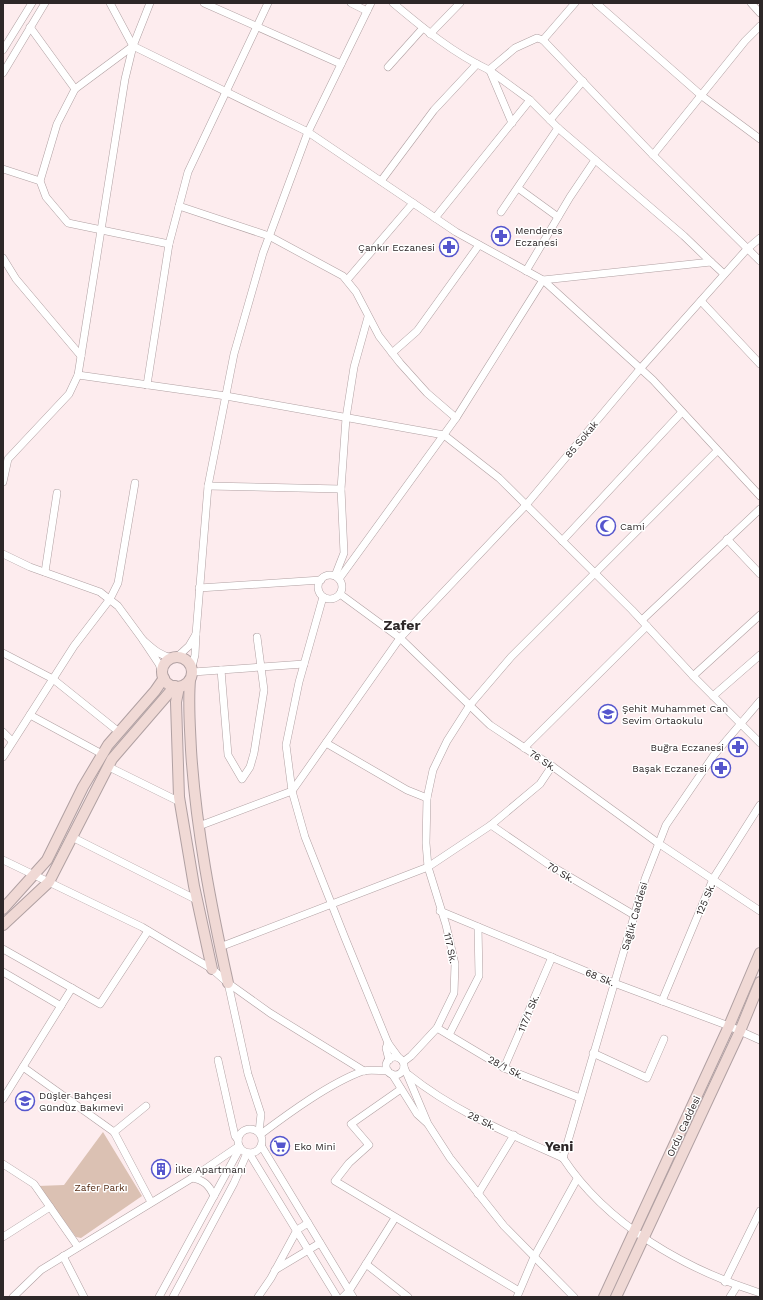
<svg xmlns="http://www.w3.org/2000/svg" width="763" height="1300" font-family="'Work Sans',sans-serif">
  <rect width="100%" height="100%" fill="#fdecee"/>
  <path fill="#dbc1b3" d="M103 1132 142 1196 81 1238 76 1237 38 1186 64 1185Z"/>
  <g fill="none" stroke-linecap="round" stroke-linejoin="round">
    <defs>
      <g id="street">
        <path d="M110 3 133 46 308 132 456 232 543 280 653 380 760 496"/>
        <path d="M204 3 341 64"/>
        <path d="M351 3 367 11"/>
        <path d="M393 3C424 29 453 53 489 70L515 48 537 38 543 40 653 155 760 261"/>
        <path d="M596 3 702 96 760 139"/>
        <path d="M751 3 760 13"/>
        <path d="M30 27 75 89"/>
        <path d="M430 34 460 3"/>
        <path d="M543 40 575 3"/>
        <path d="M133 46 75 89 57 124 40 181 46 197 68 223 169 244"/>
        <path d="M3 50 32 3"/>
        <path d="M388 67 423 28"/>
        <path d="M489 70 530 100 558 128 684 236 711 262"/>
        <path d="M490 71 512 123"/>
        <path d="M3 73 45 3"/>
        <path d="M550 120 583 81"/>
        <path d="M653 155 745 41 760 26"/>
        <path d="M3 169 40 181"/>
        <path d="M381 181 434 110 477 64"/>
        <path d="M518 188 558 217"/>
        <path d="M179 206 269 236 343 276 356 292 379 336 400 363 427 393 456 418"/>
        <path d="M501 212 558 128"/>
        <path d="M435 218 530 100"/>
        <path d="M3 258 16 279 81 356"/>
        <path d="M526 271 570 197 595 160"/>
        <path d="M347 280 413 203"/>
        <path d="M701 301 760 364"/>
        <path d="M392 353 417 331 479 245"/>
        <path d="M78 375 226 396 444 435 499 478 632 610 696 679 760 743"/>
        <path d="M147 385 169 244 188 172 268 3"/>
        <path d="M3 482 8 459 69 394 78 375 125 79 133 46 150 3"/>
        <path d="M208 486 341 489"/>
        <path d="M727 539 760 574"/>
        <path d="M562 541 682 412"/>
        <path d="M3 554 30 567 100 592 118 606 143 640"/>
        <path d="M45 572 57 493"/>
        <circle cx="330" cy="587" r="12"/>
        <path d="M335 576 344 553 341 489 346 418 354 367 368 317"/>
        <path d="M339 579 456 418 543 280 711 262 724 274"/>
        <path d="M199 588 321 580"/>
        <path d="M340 594 400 638 490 725 552 766 658 843 760 911"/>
        <path d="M323 597 299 682 286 745 292 791 305 837 345 938 388 1043 399 1058"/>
        <path d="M642 620 760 509"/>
        <path d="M196 634 208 486 234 354 263 253 308 132 371 3"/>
        <path d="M3 653 53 679 119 732"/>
        <path d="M177 657 189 646 196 634 195 655 192 667"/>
        <path d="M221 670 228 755 242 779 250 767 254 753 264 690 257 637"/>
        <path d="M193 672 304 664"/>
        <path d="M162 673 159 664 143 640C152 648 160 656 173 658"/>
        <path d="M693 676 760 615"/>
        <path d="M713 696 760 655"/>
        <path d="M30 715 102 754"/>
        <path d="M3 732 12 741"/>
        <path d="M326 743 407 790 427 798"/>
        <path d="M524 748 647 626"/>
        <path d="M3 757 74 646 110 599 118 583 135 483"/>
        <path d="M109 767 180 802"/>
        <path d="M491 825 548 864 634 915"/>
        <path d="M199 826 292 791 400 638 526 505 640 369 747 249 760 238"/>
        <path d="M72 837 197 900"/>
        <path d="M3 860 142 927 212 969 228 983 270 1013 364 1071"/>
        <path d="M440 911 614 983 729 1026 760 1040"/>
        <path d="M220 947 428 867 491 825 540 784 552 766"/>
        <path d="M3 949 100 1004 148 931"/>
        <path d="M3 972 61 1006"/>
        <path d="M228 983 248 1074 261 1114 259 1132"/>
        <path d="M662 1001 713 879 760 805"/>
        <path d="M437 1028 504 1068 580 1098"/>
        <path d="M449 1035 479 976 478 927"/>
        <path d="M388 1043 386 1048 389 1060"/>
        <path d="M593 1053 647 1078 664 1039"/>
        <circle cx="395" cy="1066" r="9"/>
        <path d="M218 1060 235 1136 238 1140"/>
        <path d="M403 1062 411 1056 437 1028 454 993 455 964 446 925 428 867 426 843 427 798 433 770 447 741 470 705 511 657 717 451"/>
        <path d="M23 1067 114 1132 151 1202"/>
        <path d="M404 1067 428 1124 450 1158 504 1226 574 1297"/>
        <path d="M504 1068 552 957"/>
        <path d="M392 1074 417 1114 427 1123"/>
        <path d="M409 1075C455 1112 510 1134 563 1158"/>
        <path d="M401 1089 351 1124 369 1145 349 1163 335 1181 519 1291"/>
        <path d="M3 1099 72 988"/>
        <circle cx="250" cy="1141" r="12"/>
        <path d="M114 1132 146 1106"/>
        <path d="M261 1134C289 1113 330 1083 363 1071 371 1069 380 1071 388 1071"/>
        <path d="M262 1147 353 1297"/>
        <path d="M249 1153 337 1297"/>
        <path d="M563 1158 645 879 666 825 714 755 760 701"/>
        <path d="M563 1158C607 1225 685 1269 760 1293"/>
        <path d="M3 1164 34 1184 78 1247"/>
        <path d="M192 1178C204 1180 209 1185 214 1196"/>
        <path d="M478 1194 514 1135"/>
        <path d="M3 1237 50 1207"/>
        <path d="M63 1256 84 1297"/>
        <path d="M366 1264 408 1297"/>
        <path d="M275 1270 320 1243"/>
        <path d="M725 1282 760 1211"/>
        <path d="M13 1297 41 1270 192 1178 239 1146"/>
        <path d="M159 1297 240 1148"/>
        <path d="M173 1297 234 1183 247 1153"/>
        <path d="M258 1297 271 1278 297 1230 308 1223"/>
        <path d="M343 1297 349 1291 395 1218"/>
        <path d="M517 1297 534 1257 577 1179"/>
        <path d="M730 1297 737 1286"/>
      </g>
      <g id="secondary">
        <circle cx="177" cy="672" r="15"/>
        <path d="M190 680C188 704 190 727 191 750 196 829 211 906 228 983"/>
        <path d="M179 687 176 702 179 797 194 886 212 969"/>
        <path d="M3 909 47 860 83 787 108 745 155 691 164 678"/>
        <path d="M3 925 49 882 112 759 175 686"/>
        <path d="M604 1297 729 1026 760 953"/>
        <path d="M616 1297 740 1031 760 982"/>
      </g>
    </defs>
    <use href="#street" stroke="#b0a0a2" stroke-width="8"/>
    <use href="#secondary" stroke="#b0a0a2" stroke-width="12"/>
    <use href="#street" stroke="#fff" stroke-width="7"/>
    <use href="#secondary" stroke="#f0d9d5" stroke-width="10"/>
  </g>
  <defs>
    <symbol id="pharmacy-ring" viewBox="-11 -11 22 22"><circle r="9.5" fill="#fff" stroke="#5556cd" stroke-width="1.5"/><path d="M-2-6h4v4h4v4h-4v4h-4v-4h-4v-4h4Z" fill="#5556cd"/></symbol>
    <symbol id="mosque-ring" viewBox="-11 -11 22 22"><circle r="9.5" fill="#fff" stroke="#5556cd" stroke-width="1.5"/><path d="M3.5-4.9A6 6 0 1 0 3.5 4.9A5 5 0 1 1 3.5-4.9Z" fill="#5556cd"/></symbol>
    <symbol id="school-ring" viewBox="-11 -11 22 22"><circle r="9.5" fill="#fff" stroke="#5556cd" stroke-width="1.5"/><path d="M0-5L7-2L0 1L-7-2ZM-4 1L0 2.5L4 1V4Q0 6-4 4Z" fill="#5556cd"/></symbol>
    <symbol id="supermarket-ring" viewBox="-11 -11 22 22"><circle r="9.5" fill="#fff" stroke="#5556cd" stroke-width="1.5"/><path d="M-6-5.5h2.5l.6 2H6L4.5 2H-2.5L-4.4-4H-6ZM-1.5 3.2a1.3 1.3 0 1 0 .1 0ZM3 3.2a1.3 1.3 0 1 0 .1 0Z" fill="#5556cd"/></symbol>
    <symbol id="building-ring" viewBox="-11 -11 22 22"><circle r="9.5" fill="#fff" stroke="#5556cd" stroke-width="1.5"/><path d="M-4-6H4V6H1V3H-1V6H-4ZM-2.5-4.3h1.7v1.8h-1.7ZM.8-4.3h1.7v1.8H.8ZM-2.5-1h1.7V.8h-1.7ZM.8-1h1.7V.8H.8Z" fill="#5556cd"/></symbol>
  </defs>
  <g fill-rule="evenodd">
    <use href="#pharmacy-ring" x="490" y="225" width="22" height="22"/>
    <use href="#pharmacy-ring" x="438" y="236" width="22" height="22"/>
    <use href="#mosque-ring" x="595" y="515" width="22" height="22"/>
    <use href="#school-ring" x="597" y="703" width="22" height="22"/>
    <use href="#pharmacy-ring" x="727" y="736" width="22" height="22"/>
    <use href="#pharmacy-ring" x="710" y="757" width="22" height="22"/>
    <use href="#school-ring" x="14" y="1090" width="22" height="22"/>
    <use href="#supermarket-ring" x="269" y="1135" width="22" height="22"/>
    <use href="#building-ring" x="150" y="1158" width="22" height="22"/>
  </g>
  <g text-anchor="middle" stroke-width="3" stroke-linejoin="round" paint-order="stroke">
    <g font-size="10" fill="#2d2728" stroke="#fff" text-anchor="start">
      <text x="515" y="234">Menderes<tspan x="515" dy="12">Eczanesi</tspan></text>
      <text x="435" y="251" text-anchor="end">Çankır Eczanesi</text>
      <text x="620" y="530">Cami</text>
      <text x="622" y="712">Şehit Muhammet Can<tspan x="622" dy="12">Sevim Ortaokulu</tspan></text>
      <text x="724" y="751" text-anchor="end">Buğra Eczanesi</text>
      <text x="707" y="772" text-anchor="end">Başak Eczanesi</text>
      <text x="39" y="1099">Düşler Bahçesi<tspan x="39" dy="12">Gündüz Bakımevi</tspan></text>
      <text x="294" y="1150">Eko Mini</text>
      <text x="175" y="1173">İlke Apartmanı</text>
    </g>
    <g font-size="10" fill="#2d2728" stroke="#fff">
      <text transform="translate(581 439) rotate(-50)" y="4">85 Sokak</text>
      <text transform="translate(543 760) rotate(34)" y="4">76 Sk.</text>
      <text transform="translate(561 872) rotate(31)" y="4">70 Sk.</text>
      <text transform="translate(705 899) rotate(-67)" y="4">125 Sk.</text>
      <text transform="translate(634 916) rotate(-74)" y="4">Sağlık Caddesi</text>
      <text transform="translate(451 948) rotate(78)" y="4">117 Sk.</text>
      <text transform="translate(600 977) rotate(22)" y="4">68 Sk.</text>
      <text transform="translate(528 1013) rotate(-67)" y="4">117/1 Sk.</text>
      <text transform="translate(506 1067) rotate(28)" y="4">28/1 Sk.</text>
      <text transform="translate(482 1120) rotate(26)" y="4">28 Sk.</text>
      <text transform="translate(683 1126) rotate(-65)" y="4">Ordu Caddesi</text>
    </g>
    <g font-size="10" fill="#562c14" stroke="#fff">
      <text x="101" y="1191">Zafer Parkı</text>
    </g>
    <g font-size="14" font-weight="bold" fill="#2d2728" stroke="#fff">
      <text x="402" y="630">Zafer</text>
      <text x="559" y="1151">Yeni</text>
    </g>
  </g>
  <rect width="763" height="1300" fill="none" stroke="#2d2728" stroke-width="8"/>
</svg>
